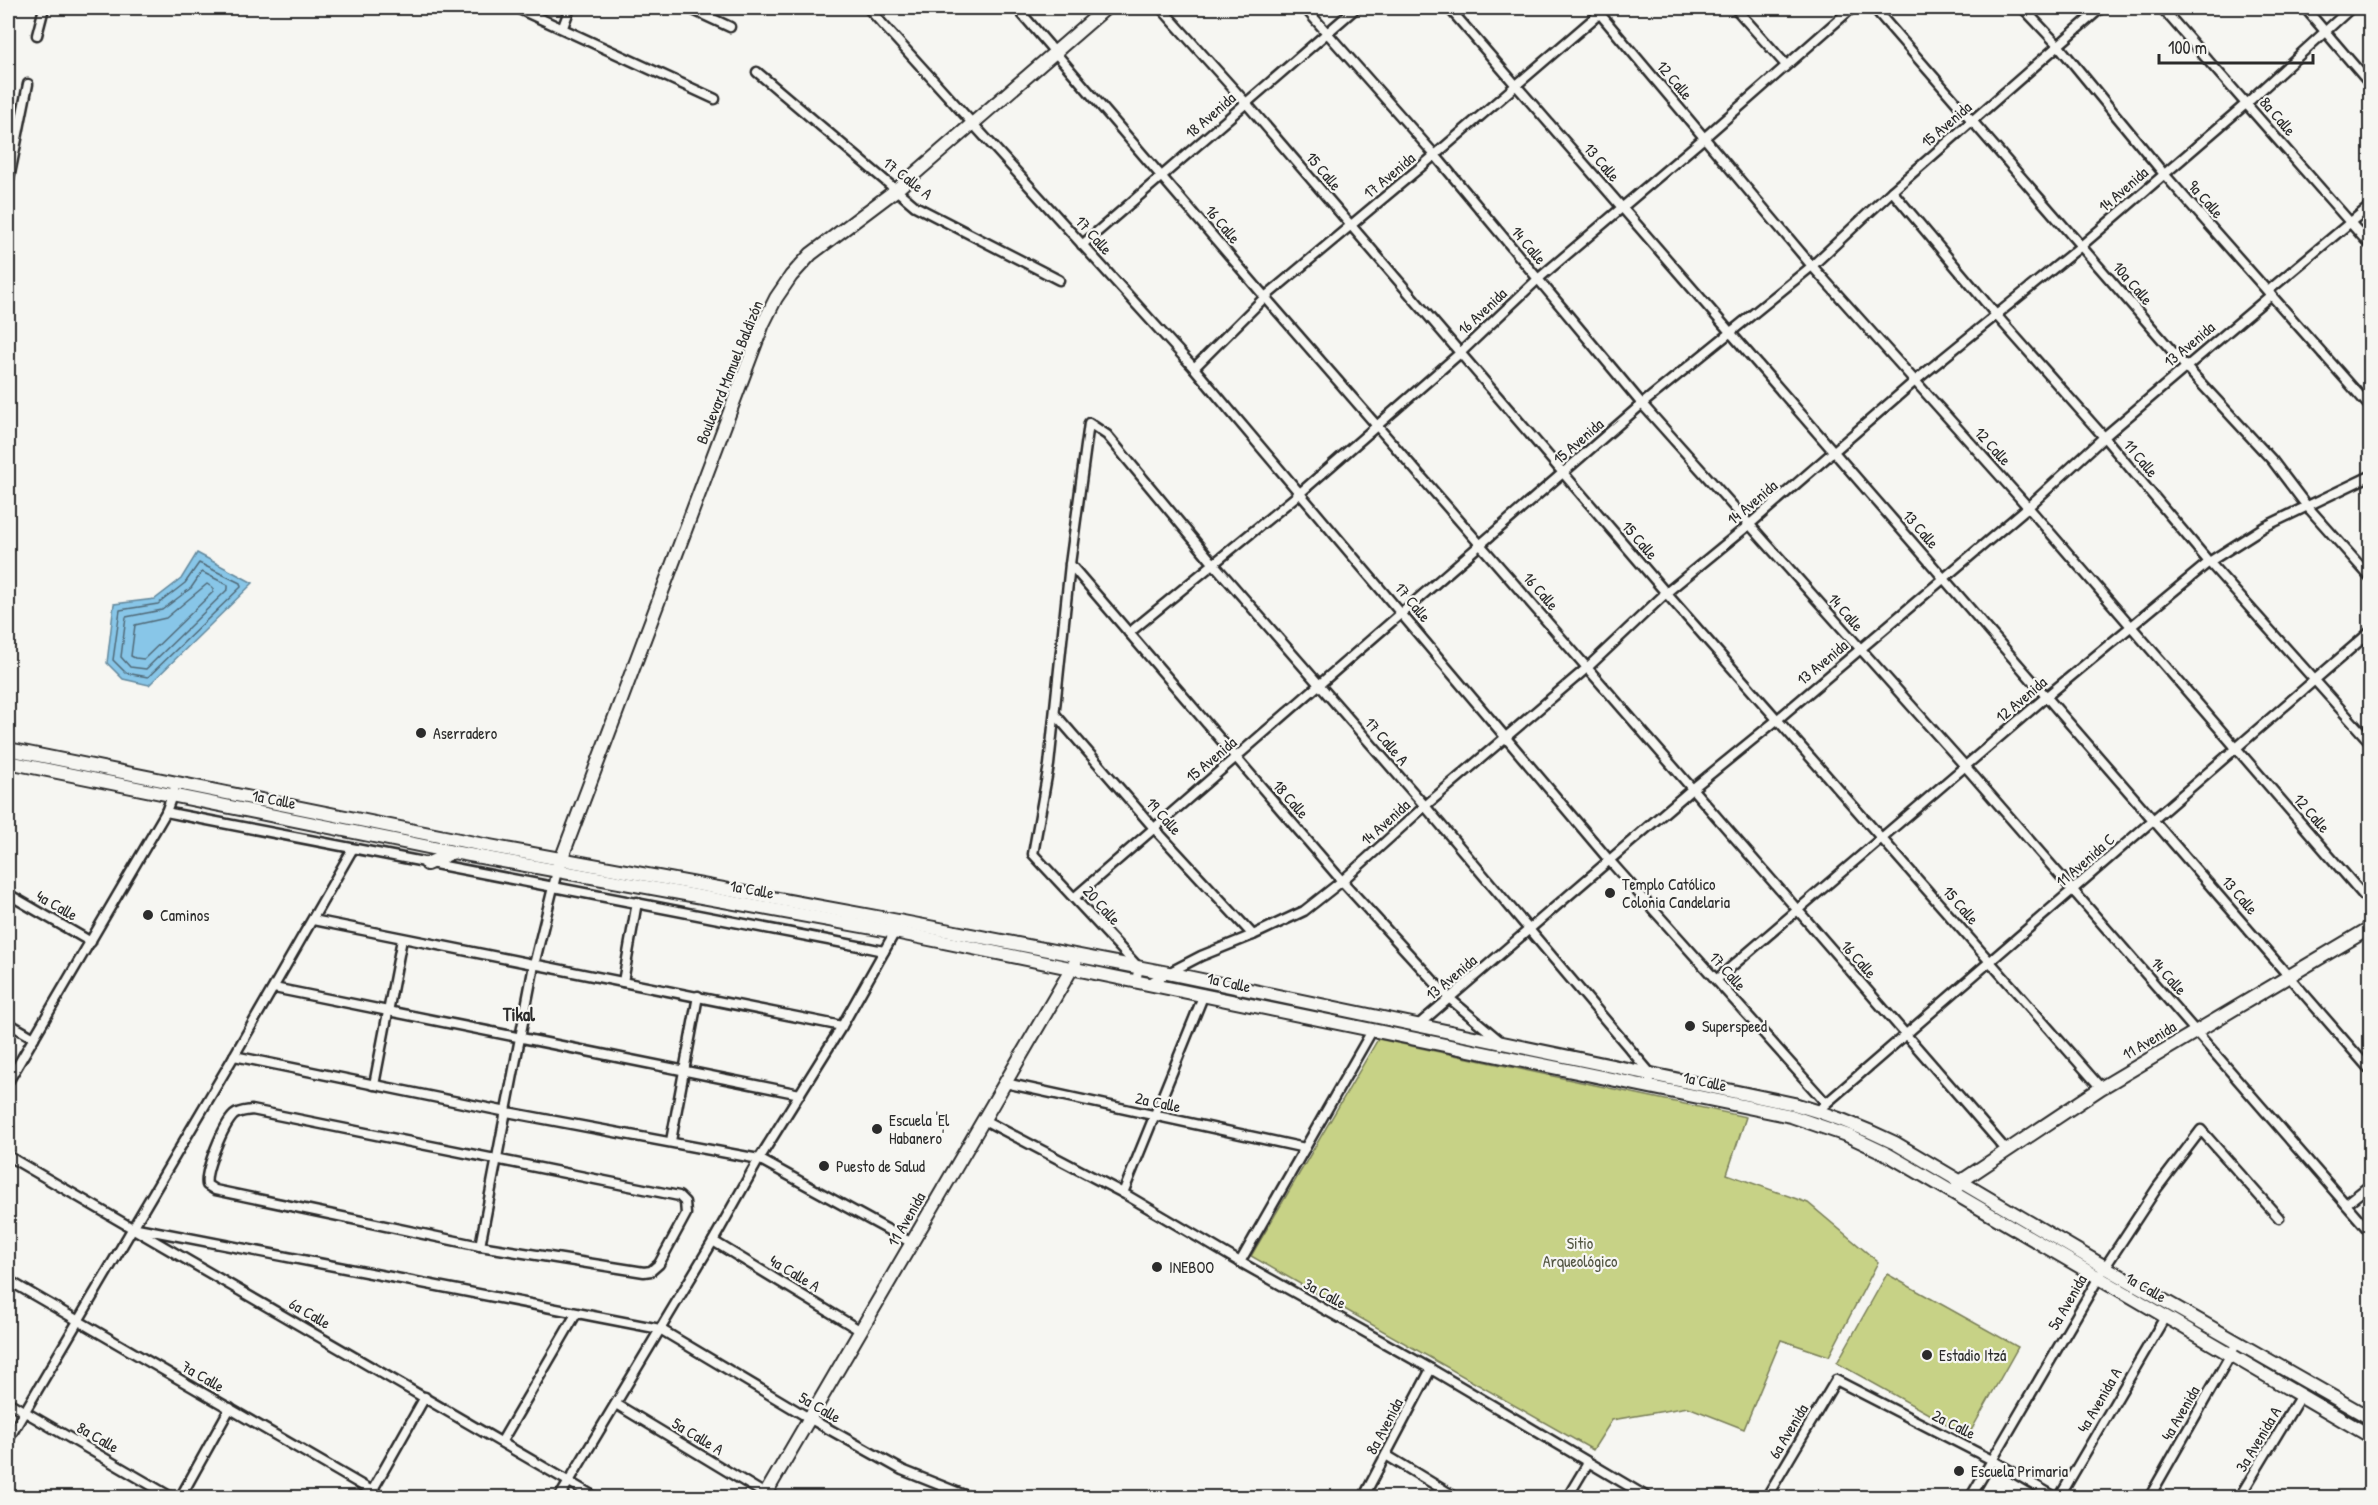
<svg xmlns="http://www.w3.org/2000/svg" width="2378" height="1505" font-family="'Patrick Hand',sans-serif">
  <rect width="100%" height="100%" fill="#f6f6f2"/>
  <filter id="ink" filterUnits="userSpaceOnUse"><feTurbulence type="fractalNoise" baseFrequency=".0167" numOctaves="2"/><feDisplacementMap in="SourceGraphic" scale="12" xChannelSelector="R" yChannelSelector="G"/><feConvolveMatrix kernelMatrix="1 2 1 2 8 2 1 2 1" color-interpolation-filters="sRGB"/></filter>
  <g filter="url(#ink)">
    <g fill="#c7d286" stroke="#797e58" stroke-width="1.5">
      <path d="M1378 1039 1746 1117 1727 1174 1808 1203 1878 1262 1829 1356 1781 1340 1744 1429 1688 1407 1612 1420 1593 1450 1251 1256Z"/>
      <path d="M1887 1274 2018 1347 1968 1436 1837 1363Z"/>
    </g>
    <path fill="#88c6e8" stroke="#63889c" stroke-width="1.5" d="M197 553 253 583 149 685 123 679 107 663 114 604 155 599 181 579Z"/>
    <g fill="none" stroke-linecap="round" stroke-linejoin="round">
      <g stroke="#506977" stroke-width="1.5">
        <path d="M199 563 240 583 241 587 148 677 126 673 113 660 120 610 158 604 185 583Z"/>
        <path d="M202 572 228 585V589L146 669 130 667 121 657 126 617 162 610 191 588Z"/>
        <path d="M207 584 213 588V592L144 659 135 658 131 656 135 625 166 618Z"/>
      </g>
      <defs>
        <g id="street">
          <path d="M517 8 715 99"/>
          <path d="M689 8 730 27"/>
          <path d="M868 8 1194 368 1609 860 1826 1103"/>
          <path d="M1017 8 1265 297 2007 1151"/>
          <path d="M1161 8 1246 103 1666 593 2101 1088"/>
          <path d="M1305 8 1435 155 1642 404 1965 766 2370 1232"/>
          <path d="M1449 8 2370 1070"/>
          <path d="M1595 8 1812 266 2028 507 2370 903"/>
          <path d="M1735 8 1786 65"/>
          <path d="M1874 8 2186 367 2272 460 2306 505 2370 577"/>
          <path d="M2023 8 2058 45 2164 174 2370 407"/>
          <path d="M2162 8 2370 245"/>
          <path d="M2305 8 2370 84"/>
          <path d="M563 27 570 8"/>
          <path d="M37 35 44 8"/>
          <path d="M757 72 915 206 1059 280"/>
          <path d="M8 184 28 84"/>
          <path d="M1892 191 1997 316 2104 437 2209 562 2370 742"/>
          <path d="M1082 245 1356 8"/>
          <path d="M2268 291 2370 206"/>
          <path d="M1194 368 1265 297 1435 155 1606 8"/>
          <path d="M1070 564 1342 881 1449 998 1499 1040"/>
          <path d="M1129 633 1300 493 1459 354 1538 279 1704 138 1852 8"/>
          <path d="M1055 714 1153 827 1253 935"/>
          <path d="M166 812C405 860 645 903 884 951"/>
          <path d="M8 894 91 942"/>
          <path d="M1075 897 1642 404 1812 266 1892 191 2101 8"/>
          <path d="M313 920 842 1026"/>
          <path d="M1136 980 1139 968 1033 854 1049 765 1070 564 1089 423 1107 435 1213 563 1425 806 1651 1074 1649 1086"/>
          <path d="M1716 980 2047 696 2209 562 2264 527 2370 476"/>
          <path d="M623 982 637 902"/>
          <path d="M1149 983 1201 956 1253 935 1304 911 1342 881 1425 806 1588 667 1666 593 1750 524 1915 381 2081 246 2247 103 2351 8"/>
          <path d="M274 988 800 1094"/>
          <path d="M8 1023 34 1038"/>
          <path d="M1417 1026 1692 789 1778 719 2028 507 2104 437 2271 295"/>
          <path d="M234 1056 507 1112 759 1159 912 1243"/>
          <path d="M8 1082 166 812 174 790"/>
          <path d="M1005 1083 1305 1148"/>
          <path d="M374 1085 402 939"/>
          <path d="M1822 1107 2370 632"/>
          <path d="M252 1110 679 1196 685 1202 686 1214 659 1264 651 1271 644 1272 480 1246 215 1190 207 1185C204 1171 224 1124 234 1115 239 1111 245 1111 252 1110Z"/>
          <path d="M984 1120 1123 1193 1240 1262 1431 1369 1649 1498"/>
          <path d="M671 1141 698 996"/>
          <path d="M8 1156 597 1498"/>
          <path d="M1123 1193 1204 994"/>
          <path d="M2346 1204 2370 1185"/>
          <path d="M132 1227 660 1329 809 1418 902 1470 972 1498"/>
          <path d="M713 1241 861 1331"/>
          <path d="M480 1246 534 965 557 871"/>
          <path d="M1240 1262 1373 1029"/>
          <path d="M8 1280 384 1498"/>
          <path d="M8 1402 173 1498"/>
          <path d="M616 1404 765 1494"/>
          <path d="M8 1440 234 1056 352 850"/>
          <path d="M502 1441 576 1314"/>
          <path d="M1386 1455 1457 1498"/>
          <path d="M372 1491 425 1397"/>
          <path d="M180 1498 230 1408"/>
          <path d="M559 1498 713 1241 759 1159 842 1026 896 930"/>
          <path d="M1363 1498 1431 1369"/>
          <path d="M1567 1498 1588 1463"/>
          <path d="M1766 1498 1836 1380 1992 1460 2057 1498"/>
          <path d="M1970 1498 2105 1267 2157 1188 2201 1130 2279 1218"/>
          <path d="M2059 1498 2165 1317"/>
          <path d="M2149 1498 2237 1343"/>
          <path d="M2239 1498 2301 1395"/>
        </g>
        <g id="secondary">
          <path d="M8 749 484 845 898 921 1168 973 1794 1104C1829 1114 1862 1127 1895 1143L2105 1267 2370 1418"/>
          <path d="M8 762 453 852 895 932 1791 1116 1849 1136 1887 1154 2370 1436"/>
          <path d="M427 864 453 852"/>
          <path d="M559 865 763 324 776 298 791 276 811 254 896 190 1106 8"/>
          <path d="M1958 1186 1960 1182 2101 1088 2370 928"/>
          <path d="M763 1498 1075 963"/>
        </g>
      </defs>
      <use href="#street" stroke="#2b2b2b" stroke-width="13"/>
      <use href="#secondary" stroke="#2b2b2b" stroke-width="16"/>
      <use href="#street" stroke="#f6f6f2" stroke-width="8"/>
      <use href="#secondary" stroke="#f6f6f2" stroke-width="12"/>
    </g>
  </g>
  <g fill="#2b2b2b" stroke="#f6f6f2" stroke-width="2">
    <circle cx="421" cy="733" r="6"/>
    <circle cx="1610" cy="893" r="6"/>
    <circle cx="148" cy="915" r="6"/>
    <circle cx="1690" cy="1026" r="6"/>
    <circle cx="877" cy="1129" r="6"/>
    <circle cx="824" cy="1166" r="6"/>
    <circle cx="1157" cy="1267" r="6"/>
    <circle cx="1927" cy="1355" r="6"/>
    <circle cx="1959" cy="1471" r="6"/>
  </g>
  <g text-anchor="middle" stroke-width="4.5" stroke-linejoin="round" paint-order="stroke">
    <g font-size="16" fill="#2b2b2b" stroke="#f6f6f2">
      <text transform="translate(1675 80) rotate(50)" y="6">12 Calle</text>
      <text transform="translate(1210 115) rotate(-41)" y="6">18 Avenida</text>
      <text transform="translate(2278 116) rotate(49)" y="6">8a Calle</text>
      <text transform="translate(1946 124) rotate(-41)" y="6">15 Avenida</text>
      <text transform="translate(1602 162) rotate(49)" y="6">13 Calle</text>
      <text transform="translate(1324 171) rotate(50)" y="6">15 Calle</text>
      <text transform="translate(1389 175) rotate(-40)" y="6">17 Avenida</text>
      <text transform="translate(908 178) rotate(38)" y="6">17 Calle A</text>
      <text transform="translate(2123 189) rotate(-41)" y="6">14 Avenida</text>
      <text transform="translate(2206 199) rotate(49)" y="6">9a Calle</text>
      <text transform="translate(1223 224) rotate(50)" y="6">16 Calle</text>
      <text transform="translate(1094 235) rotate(48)" y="6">17 Calle</text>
      <text transform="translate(1529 245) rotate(50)" y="6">14 Calle</text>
      <text transform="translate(2133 283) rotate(49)" y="6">10a Calle</text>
      <text transform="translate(1482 311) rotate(-43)" y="6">16 Avenida</text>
      <text transform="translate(2189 344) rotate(-40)" y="6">13 Avenida</text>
      <text transform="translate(729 372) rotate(-68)" y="6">Boulevard Manuel Baldizón</text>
      <text transform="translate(1578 441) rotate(-41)" y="6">15 Avenida</text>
      <text transform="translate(1993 446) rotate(48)" y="6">12 Calle</text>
      <text transform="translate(2141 458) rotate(50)" y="6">11 Calle</text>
      <text transform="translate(1752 502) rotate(-40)" y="6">14 Avenida</text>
      <text transform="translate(1921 529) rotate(49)" y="6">13 Calle</text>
      <text transform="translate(1640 540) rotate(49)" y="6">15 Calle</text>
      <text transform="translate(1541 591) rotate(49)" y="6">16 Calle</text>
      <text transform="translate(1413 602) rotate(50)" y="6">17 Calle</text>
      <text transform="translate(1846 612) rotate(49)" y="6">14 Calle</text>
      <text transform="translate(1822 662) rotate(-40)" y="6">13 Avenida</text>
      <text transform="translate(2021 699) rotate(-40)" y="6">12 Avenida</text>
      <text transform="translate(1387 741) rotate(49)" y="6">17 Calle A</text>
      <text transform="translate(1211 759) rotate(-40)" y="6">15 Avenida</text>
      <text transform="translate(274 799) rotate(11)" y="6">1a Calle</text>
      <text transform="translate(1291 799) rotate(49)" y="6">18 Calle</text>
      <text transform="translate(2312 813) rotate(49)" y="6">12 Calle</text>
      <text transform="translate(1164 816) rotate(48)" y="6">19 Calle</text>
      <text transform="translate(1385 822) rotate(-42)" y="6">14 Avenida</text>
      <text transform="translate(2085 860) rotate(-41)" y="6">11 Avenida C</text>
      <text transform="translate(752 889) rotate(10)" y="6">1a Calle</text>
      <text transform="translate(2240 895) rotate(49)" y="6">13 Calle</text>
      <text transform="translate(57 905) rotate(30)" y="6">4a Calle</text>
      <text transform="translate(1102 905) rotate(48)" y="6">20 Calle</text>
      <text transform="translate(1961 905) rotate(49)" y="6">15 Calle</text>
      <text transform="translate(1859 959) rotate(49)" y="6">16 Calle</text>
      <text transform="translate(1728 971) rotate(48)" y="6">17 Calle</text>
      <text transform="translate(2169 976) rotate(48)" y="6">14 Calle</text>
      <text transform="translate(1451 977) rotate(-40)" y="6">13 Avenida</text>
      <text transform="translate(1229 982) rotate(12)" y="6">1a Calle</text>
      <text transform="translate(2149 1040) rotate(-31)" y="6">11 Avenida</text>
      <text transform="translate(1705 1081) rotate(12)" y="6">1a Calle</text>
      <text transform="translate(1158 1102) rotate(12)" y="6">2a Calle</text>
      <text transform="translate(906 1219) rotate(-60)" y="6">11 Avenida</text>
      <text transform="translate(795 1273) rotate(31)" y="6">4a Calle A</text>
      <text transform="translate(2146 1287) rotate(30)" y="6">1a Calle</text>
      <text transform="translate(1325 1293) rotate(29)" y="6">3a Calle</text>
      <text transform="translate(2067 1302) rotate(-60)" y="6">5a Avenida</text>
      <text transform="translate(310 1313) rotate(30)" y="6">6a Calle</text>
      <text transform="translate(203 1376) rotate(30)" y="6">7a Calle</text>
      <text transform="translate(2099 1400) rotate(-60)" y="6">4a Avenida A</text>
      <text transform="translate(820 1407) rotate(30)" y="6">5a Calle</text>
      <text transform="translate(2180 1413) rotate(-60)" y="6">4a Avenida</text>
      <text transform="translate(1954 1424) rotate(27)" y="6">2a Calle</text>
      <text transform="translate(1384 1426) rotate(-62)" y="6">8a Avenida</text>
      <text transform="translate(1788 1431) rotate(-59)" y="6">6a Avenida</text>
      <text transform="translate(698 1436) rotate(31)" y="6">5a Calle A</text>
      <text transform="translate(98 1437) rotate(30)" y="6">8a Calle</text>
      <text transform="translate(2258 1439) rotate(-59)" y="6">3a Avenida A</text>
    </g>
    <g font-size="16" fill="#2b2b2b" stroke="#f6f6f2" text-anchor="start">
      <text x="433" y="739">Aserradero</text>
      <text x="1622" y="890">Templo Católico<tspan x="1622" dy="18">Colonia Candelaria</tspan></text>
      <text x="160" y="921">Caminos</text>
      <text x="1702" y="1032">Superspeed</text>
      <text x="889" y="1126">Escuela 'El<tspan x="889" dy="18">Habanero'</tspan></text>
      <text x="836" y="1172">Puesto de Salud</text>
      <text x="1169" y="1273">INEBOO</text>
      <text x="1939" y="1361">Estadio Itzá</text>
      <text x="1971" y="1477">Escuela Primaria</text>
    </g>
    <g font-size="16" fill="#525542" stroke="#f6f6f2">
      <text x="1580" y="1249">Sitio<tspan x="1580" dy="18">Arqueológico</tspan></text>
    </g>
    <g font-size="18" font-weight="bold" fill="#2b2b2b" stroke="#f6f6f2">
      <text x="519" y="1021">Tikal</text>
    </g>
  </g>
  <rect width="2378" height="1505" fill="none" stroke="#f6f6f2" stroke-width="30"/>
  <rect x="15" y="15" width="2348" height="1475" fill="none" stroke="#2b2b2b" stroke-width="2" filter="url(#ink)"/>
  <path d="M2159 54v9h154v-9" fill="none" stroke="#2b2b2b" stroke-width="3"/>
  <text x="2168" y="54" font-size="18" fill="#2b2b2b" stroke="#f6f6f2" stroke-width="4.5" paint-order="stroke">100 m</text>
</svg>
